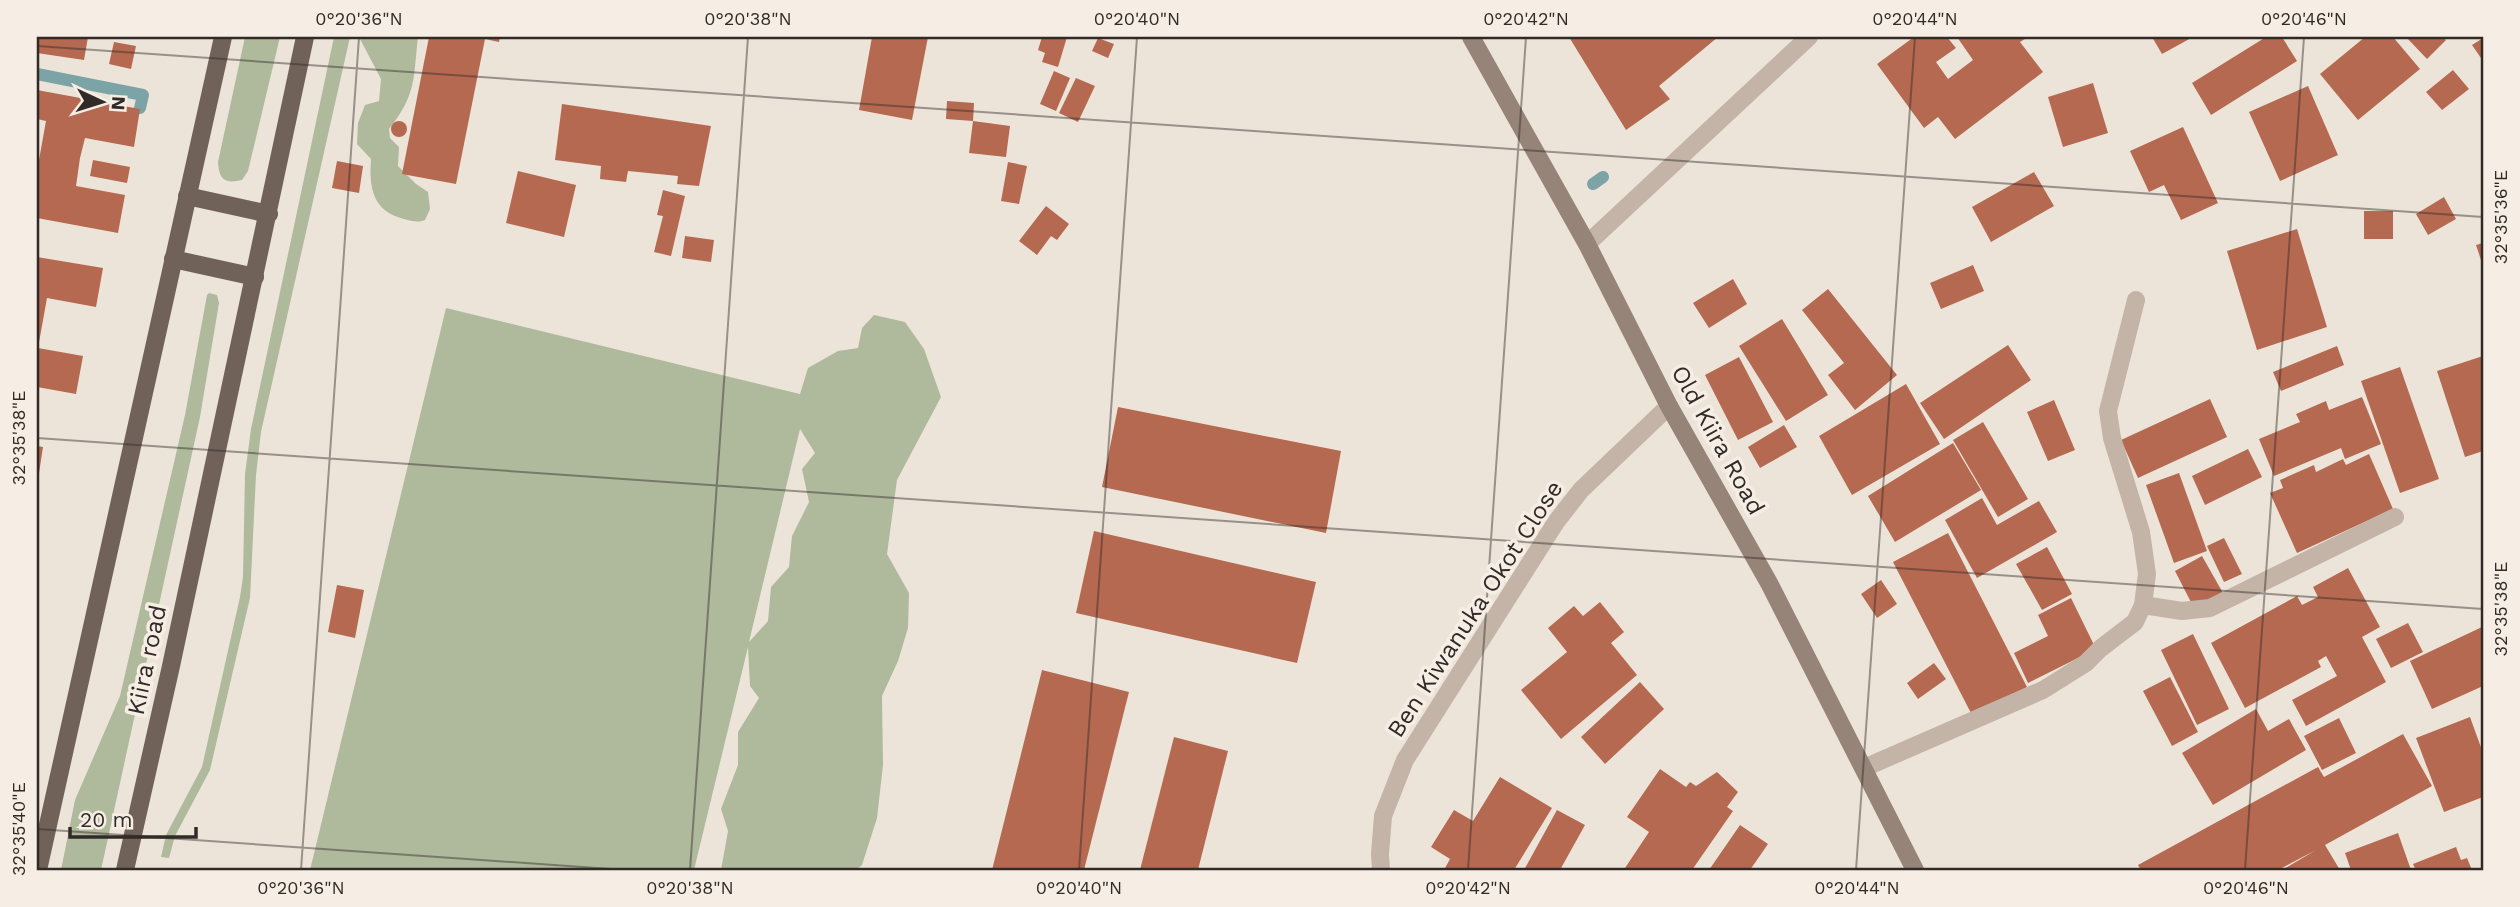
<svg xmlns="http://www.w3.org/2000/svg" width="2520" height="907" font-family="'Work Sans',sans-serif">
  <rect width="100%" height="100%" fill="#ede4d9"/>
  <g fill="#afba9c" fill-rule="evenodd">
    <path d="M245 37H280L248 171 242 180C225 184 219 180 218 162Z"/>
    <path d="M334 37H350L261 432 256 475 250 598 243 628 210 770 175 836 169 858 161 857 166 835 202 767 240 597 243 577 245 474 251 429Z"/>
    <path d="M359 37H418C413 79 417 94 389 129L390 138 399 147 398 166 416 184 428 192 430 209 425 220C417 223 412 221 404 219 372 211 369 187 371 159L357 144 358 123 365 105 379 101 381 79Z"/>
    <path d="M209 293 217 295 219 303 200 417 101 870H61L75 800 120 696 185 415 207 295Z"/>
    <path d="M446 308 800 394 808 368 838 351 858 348 862 328 874 315 905 322 924 349 941 397 897 480 887 554 909 593 908 628 898 661 882 696 883 765 877 818 862 865 856 870H721L728 831 721 809 738 765V732L759 698 750 686 748 647 694 870H310ZM800 429 815 453 802 469 809 502 792 536 789 567 771 587 768 621 749 642Z"/>
  </g>
  <g fill="none" stroke-linecap="round" stroke-linejoin="round">
    <g stroke="#7ca4a6" stroke-width="12">
      <path d="M37 74 143 95 140 108"/>
      <path d="M1593 184 1603 177"/>
    </g>
  </g>
  <g fill="#b56950">
    <path d="M37 37H88L84 60 37 53Z"/>
    <path d="M429 37H500L499 42 485 39 456 184 402 174Z"/>
    <path d="M872 37H928L912 120 859 110Z"/>
    <path d="M1042 37H1067L1058 67 1042 62 1045 53 1038 50Z"/>
    <path d="M1569 37H1660L1662 39 1667 37H1718L1659 86 1670 99 1626 130Z"/>
    <path d="M1914 37H1947L1956 48 1936 62 1948 79 1973 60 1957 37H2028L2020 42 2043 72 1955 139 1938 117 1924 128 1877 64Z"/>
    <path d="M2152 37H2193L2162 54Z"/>
    <path d="M2266 37H2282L2297 61 2211 115 2192 83Z"/>
    <path d="M2365 37H2393L2420 69 2358 120 2320 74Z"/>
    <path d="M2406 37H2443L2446 40 2427 59Z"/>
    <path d="M1098 38 1114 44 1108 58 1092 51Z"/>
    <path d="M2483 38V61L2472 45Z"/>
    <path d="M114 42 136 46 131 69 109 64Z"/>
    <path d="M2453 70 2469 89 2442 110 2426 92Z"/>
    <path d="M1054 71 1070 78 1056 111 1040 104Z"/>
    <path d="M1076 78 1095 86 1078 122 1059 113Z"/>
    <path d="M2093 83 2108 133 2063 147 2048 97Z"/>
    <path d="M2308 86 2338 155 2280 181 2249 112Z"/>
    <path d="M37 90 140 109 134 147 85 138 80 158 76 186 125 195 118 233 37 218V171L46 121 37 119Z"/>
    <path d="M947 101 974 103 973 121 1010 126 1006 157 969 153 973 121 946 119Z"/>
    <path d="M562 104 711 126 699 186 677 184 678 176 628 171 626 182 600 179 601 166 555 160Z"/>
    <circle cx="399" cy="129" r="8"/>
    <path d="M2183 127 2218 203 2181 220 2164 185 2149 192 2130 151Z"/>
    <path d="M93 160 130 167 127 183 90 176Z"/>
    <path d="M337 161 363 166 359 193 332 188Z"/>
    <path d="M1008 162 1027 166 1019 204 1001 201Z"/>
    <path d="M518 171 576 185 564 237 506 223Z"/>
    <path d="M2034 172 2054 206 1991 242 1972 207Z"/>
    <path d="M663 190 685 196 671 256 654 252 663 216 657 215Z"/>
    <path d="M2444 197 2456 219 2428 235 2416 214Z"/>
    <path d="M1046 206 1069 224 1057 240 1051 236 1037 255 1019 241Z"/>
    <rect x="2364" y="211" width="29" height="28"/>
    <path d="M2297 229 2327 327 2257 350 2227 251Z"/>
    <path d="M685 236 714 240 711 262 682 258Z"/>
    <path d="M2483 243V266L2476 245Z"/>
    <path d="M37 257 103 268 96 307 47 298 38 348 83 356 76 394 37 387Z"/>
    <path d="M1973 265 1984 291 1941 309 1930 283Z"/>
    <path d="M1733 279 1747 304 1709 328 1693 303Z"/>
    <path d="M1828 289 1897 375 1855 410 1828 375 1844 363 1802 310Z"/>
    <path d="M1782 319 1828 395 1786 421 1739 346Z"/>
    <path d="M2008 345 2031 380 1944 439 1920 403Z"/>
    <path d="M2337 346 2344 365 2281 391 2273 372Z"/>
    <path d="M2483 356V451L2465 457 2437 371Z"/>
    <path d="M1739 357 1773 422 1738 440 1705 375Z"/>
    <path d="M2400 367 2439 479 2400 493 2361 381Z"/>
    <path d="M1906 384 1940 444 1852 495 1819 436Z"/>
    <path d="M2362 397 2381 444 2345 459 2341 448 2274 476 2259 439 2300 422 2296 414 2326 401 2329 410Z"/>
    <path d="M2210 399 2227 437 2138 478 2121 440Z"/>
    <path d="M2054 400 2075 450 2048 461 2027 412Z"/>
    <path d="M1118 407 1341 451 1326 533 1102 487Z"/>
    <path d="M1983 422 2028 499 1998 517 1953 440Z"/>
    <path d="M1784 425 1797 447 1760 468 1748 447Z"/>
    <path d="M1953 443 1981 490 1895 542 1868 496Z"/>
    <path d="M37 446 43 447 38 480H37Z"/>
    <path d="M2248 449 2262 477 2205 505 2192 476Z"/>
    <path d="M2369 454 2393 509 2297 553 2270 493 2283 488 2280 480 2314 465 2316 472 2343 459 2346 465Z"/>
    <path d="M2179 473 2207 551 2174 563 2146 485Z"/>
    <path d="M1982 498 1997 525 2039 501 2057 532 1977 578 1945 520Z"/>
    <path d="M1094 531 1316 582 1297 663 1076 613Z"/>
    <path d="M1948 533 2027 687 1972 715 1893 562Z"/>
    <path d="M2224 538 2242 574 2224 582 2207 546Z"/>
    <path d="M2047 547 2072 594 2042 610 2016 564Z"/>
    <path d="M2202 556 2223 593 2194 608 2175 571Z"/>
    <path d="M2348 568 2380 627 2362 637 2386 682 2306 726 2292 700 2337 676 2326 656 2318 661 2321 667 2245 708 2211 643 2297 596 2302 605 2318 597 2313 587Z"/>
    <path d="M1881 580 1897 604 1877 618 1861 594Z"/>
    <path d="M337 585 364 590 355 638 328 632Z"/>
    <path d="M2071 598 2096 649 2028 683 2014 653 2048 636 2038 615Z"/>
    <path d="M1600 602 1624 632 1611 643 1637 675 1561 739 1521 690 1567 652 1548 628 1574 606 1583 616Z"/>
    <path d="M2408 623 2423 652 2391 668 2376 639Z"/>
    <path d="M2482 627 2483 686 2432 709 2410 661Z"/>
    <path d="M2193 634 2229 709 2197 725 2161 650Z"/>
    <path d="M1934 663 1946 679 1918 699 1907 683Z"/>
    <path d="M1042 670 1129 692 1084 870H992Z"/>
    <path d="M2170 677 2198 732 2172 746 2143 691Z"/>
    <path d="M1640 682 1664 709 1605 764 1581 737Z"/>
    <path d="M2256 709 2268 731 2289 719 2306 750 2213 805 2182 753Z"/>
    <path d="M2470 717 2483 753V797L2444 812 2416 738Z"/>
    <path d="M2339 718 2356 753 2322 770 2304 736Z"/>
    <path d="M2403 734 2432 786 2325 845 2340 870H2282L2316 850 2278 870H2141L2138 865 2318 767 2324 777Z"/>
    <path d="M1174 737 1228 751 1198 870H1140Z"/>
    <path d="M1660 769 1686 787 1690 782 1696 786 1717 772 1738 792 1727 807 1733 811 1692 870H1629L1625 868 1649 832 1627 817Z"/>
    <path d="M1500 777 1552 808 1514 870H1444L1450 859 1431 847 1454 810 1473 821Z"/>
    <path d="M1557 810 1585 825 1560 870H1524Z"/>
    <path d="M1740 825 1768 844 1750 870H1709Z"/>
    <path d="M2398 833 2411 870H2351L2345 853Z"/>
    <path d="M2456 847 2461 860 2467 858 2472 870H2416L2413 864Z"/>
  </g>
  <g fill="none" stroke-linecap="round" stroke-linejoin="round">
    <g stroke="#c3b4a7" stroke-width="18">
      <path d="M1587 244 1809 37"/>
      <path d="M2143 605 2182 611 2210 608 2395 517"/>
      <path d="M1864 768 2043 690 2086 663 2101 648 2135 622 2143 605 2147 574 2141 532 2112 438 2108 411 2136 300"/>
      <path d="M1381 870 1380 854 1383 816 1405 760 1556 522 1581 490 1669 406"/>
    </g>
    <path stroke="#968479" stroke-width="18" d="M1471 37 1587 244 1669 406 1769 583 1915 870"/>
    <g stroke="#716259" stroke-width="18">
      <path d="M187 196 269 214"/>
      <path d="M173 259 255 277"/>
      <path d="M38 870 223 37"/>
      <path d="M125 870 171 666 305 37"/>
    </g>
  </g>
  <path fill="none" stroke="#312a27" stroke-width="2" stroke-opacity="0.45" d="M37 46 2483 217M37 438 2483 609M37 829 625 870M301 870 359 37M690 870 748 37M1079 870 1137 37M1468 870 1526 37M1856 870 1915 37M2245 870 2304 37"/>
  <g text-anchor="middle" stroke-width="7" stroke-linejoin="round" paint-order="stroke">
    <g font-size="24" fill="#312a27" stroke="#f6eee5">
      <text transform="translate(1718 440) rotate(61)" y="8">Old Kiira Road</text>
      <text transform="translate(1475 609) rotate(-57)" y="8">Ben Kiwanuka Okot Close</text>
      <text transform="translate(147 660) rotate(-78)" y="8">Kiira road</text>
    </g>
  </g>
  <rect width="2520" height="907" fill="none" stroke="#f6eee5" stroke-width="77"/>
  <g transform="translate(102 102) rotate(94)" stroke="#f6eee5" stroke-width="5" paint-order="stroke">
  <path d="M0-5L12 26L0 18L-12 26Z" fill="#312a27"/>
  <text y="-10" font-size="19" font-weight="bold" text-anchor="middle" fill="#312a27">N</text>
  </g>
  <path d="M70 827v10h126v-10" fill="none" stroke="#312a27" stroke-width="3.5"/>
  <text x="80" y="827" font-size="21" fill="#312a27" stroke="#f6eee5" stroke-width="5" paint-order="stroke">20 m</text>
  <rect x="38" y="38" width="2444" height="831" fill="none" stroke="#312a27" stroke-width="2.5"/>
  <g font-size="18" text-anchor="middle" fill="#312a27">
    <text x="359" y="25">0°20'36"N</text>
    <text x="748" y="25">0°20'38"N</text>
    <text x="1137" y="25">0°20'40"N</text>
    <text x="1526" y="25">0°20'42"N</text>
    <text x="1915" y="25">0°20'44"N</text>
    <text x="2304" y="25">0°20'46"N</text>
    <text transform="translate(2501 217) rotate(-90)" y="6">32°35'36"E</text>
    <text transform="translate(19 438) rotate(-90)" y="6">32°35'38"E</text>
    <text transform="translate(2501 609) rotate(-90)" y="6">32°35'38"E</text>
    <text transform="translate(19 829) rotate(-90)" y="6">32°35'40"E</text>
    <text x="301" y="894">0°20'36"N</text>
    <text x="690" y="894">0°20'38"N</text>
    <text x="1079" y="894">0°20'40"N</text>
    <text x="1468" y="894">0°20'42"N</text>
    <text x="1857" y="894">0°20'44"N</text>
    <text x="2246" y="894">0°20'46"N</text>
  </g>
</svg>
